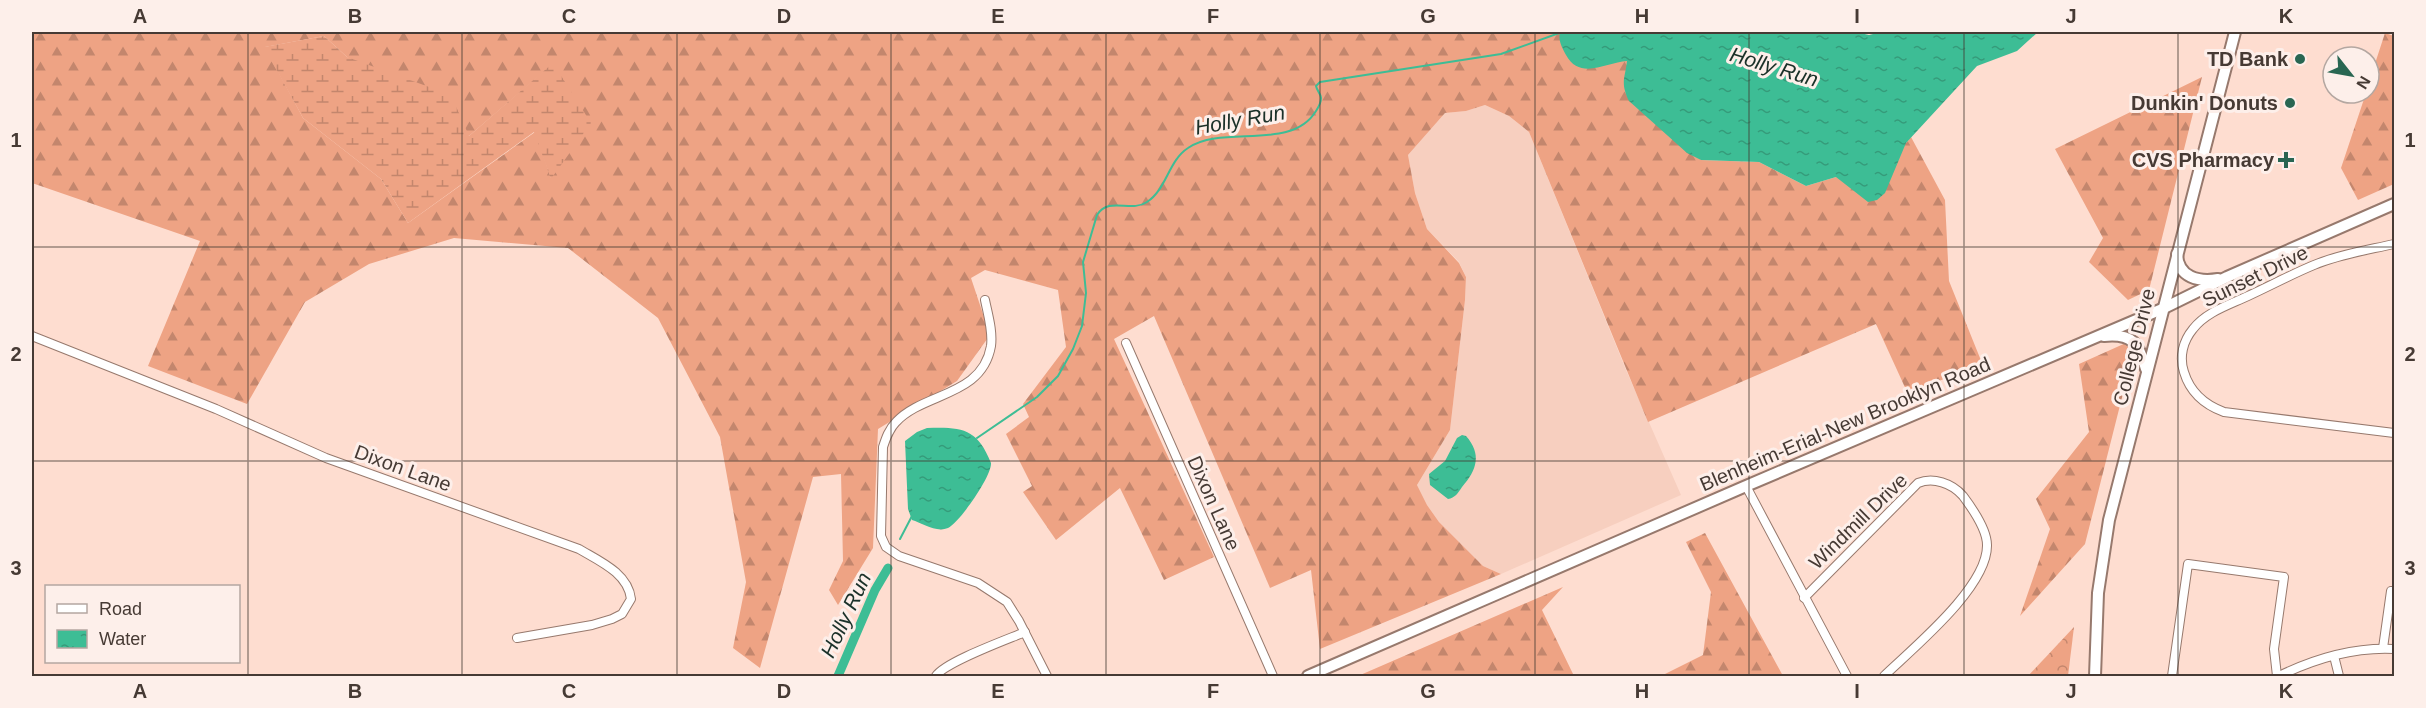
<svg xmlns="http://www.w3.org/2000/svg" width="2426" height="708" font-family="Helvetica,sans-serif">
  <defs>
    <pattern id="forest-firs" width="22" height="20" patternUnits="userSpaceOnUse" patternTransform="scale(1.5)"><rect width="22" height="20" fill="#eea384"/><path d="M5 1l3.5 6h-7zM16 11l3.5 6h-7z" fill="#c3866d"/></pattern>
    <pattern id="wetland-marsh" width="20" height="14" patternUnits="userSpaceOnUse" patternTransform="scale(1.5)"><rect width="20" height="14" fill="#eea384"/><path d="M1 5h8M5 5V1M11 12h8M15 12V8" fill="none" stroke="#c3866d"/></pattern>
    <pattern id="park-crowns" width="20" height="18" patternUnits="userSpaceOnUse" patternTransform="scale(1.5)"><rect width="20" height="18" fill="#eea384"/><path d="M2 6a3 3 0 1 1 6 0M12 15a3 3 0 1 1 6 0" fill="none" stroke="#c3866d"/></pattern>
    <pattern id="water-ripples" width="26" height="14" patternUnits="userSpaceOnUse" patternTransform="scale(1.5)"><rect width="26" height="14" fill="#3dbd95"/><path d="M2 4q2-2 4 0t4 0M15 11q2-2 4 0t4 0" fill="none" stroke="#359b7a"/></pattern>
  </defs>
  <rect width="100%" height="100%" fill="#feddd0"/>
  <path fill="#f7cfbf" d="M1485 105 1509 116 1529 132 1626 370 1681 495 1501 574 1483 566 1439 522 1427 505 1417 485 1450 430 1465 300 1466 277 1459 262 1427 229 1415 193 1408 155 1445 113 1466 111Z"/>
  <g fill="url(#forest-firs)" fill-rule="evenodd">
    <path d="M32 32H1567L1627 61 1701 160 1759 162 1806 186 1836 177 1906 143 1911 137 1945 200 1949 281 1982 363 1908 394 1876 324 1648 422 1529 132 1509 116 1485 105 1466 111 1445 113 1408 155 1415 193 1427 229 1459 263 1466 277 1465 300 1450 430 1417 485 1427 505 1439 522 1483 566 1501 574 1320 649 1311 570 1270 588 1154 316 1114 339 1214 557 1164 580 1120 488 1056 540 1023 492 1032 486 1006 434 1029 417 1023 404 1066 347 1058 290 985 270 971 278 990 335 957 381 878 429 873 548 838 605 829 590 843 561 841 474 813 477 760 668 733 648 746 582 720 437 658 318 568 248 454 238 369 264 305 302 247 404 148 366 200 241 32 183ZM324 36 347 57 469 136 553 64 551 178 535 132 408 223 381 179 303 118 265 47Z"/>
    <path d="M2385 33 2394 36V184L2358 200 2341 168 2366 93H2369V82Z"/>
    <path d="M2202 77 2149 290 2128 300 2089 262 2103 238 2055 149Z"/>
    <path d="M2137 338 2085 544 2020 616 2050 529 2036 499 2089 432 2079 364Z"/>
    <path d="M1705 533 1783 676H1661L1703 655 1711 592 1686 542Z"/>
    <path d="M1563 587 1542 610 1574 676H1358Z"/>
  </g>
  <path fill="url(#wetland-marsh)" d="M324 36 347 57 451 95 469 136 553 63 591 123 551 179 534 132 408 223 381 179 303 118 264 47Z"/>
  <path fill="url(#park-crowns)" d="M2074 627 2068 676H2028Z"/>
  <g fill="url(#water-ripples)">
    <path d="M1560 32H1856L1869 35 1881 32H2038L2017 51 1977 66 1906 143 1885 193 1877 200 1868 202 1836 177 1806 186 1759 162 1701 160 1687 153 1629 101C1620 82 1625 79 1627 61 1607 62 1580 81 1566 55 1562 47 1558 41 1560 32Z"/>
    <path d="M927 428C962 427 977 428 991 463 992 476 960 522 948 528 936 533 922 523 912 520L908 509 905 441 917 432Z"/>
    <path d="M1462 435 1466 436C1482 454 1477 470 1462 487 1458 493 1455 498 1448 499L1430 485 1429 474 1445 461 1457 438Z"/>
  </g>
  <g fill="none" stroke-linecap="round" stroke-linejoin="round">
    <g stroke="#3dbd95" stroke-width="2">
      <path d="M977 438 1037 397 1058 376 1073 349 1082 326 1086 293 1083 262 1097 215C1109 196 1131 213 1147 202 1167 189 1168 161 1188 148 1223 124 1291 152 1316 111 1318 108 1321 102 1321 98 1321 94 1317 91 1316 86L1320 82 1501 54 1562 32"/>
      <path d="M900 539 912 516"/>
    </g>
    <path stroke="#3dbd95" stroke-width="9" d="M838 676 875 590 888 568"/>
    <defs>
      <g id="street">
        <path d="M2394 244C2368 250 2340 254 2314 265 2292 274 2270 286 2248 296 2229 305 2206 312 2193 329 2183 341 2179 357 2184 372 2190 392 2205 405 2224 412L2394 433"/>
        <path d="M985 300C988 315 993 331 991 346 982 397 924 392 896 422 889 429 886 438 883 447L881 536 886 547 899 556 978 583 1007 602 1019 621 1047 676"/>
        <path d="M32 336 216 409 326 458 579 549C599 561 628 573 631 599L622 614 612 619 592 625 517 638"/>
        <path d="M1126 343 1273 676"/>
        <path d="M1746 486 1847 676"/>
        <path d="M1804 598 1918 483C1933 477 1952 483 1963 496 1972 508 1987 529 1987 545 1988 587 1913 648 1884 676"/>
        <path d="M2383 648 2391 591"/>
        <path d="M2334 656 2339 676"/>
        <path d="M936 676C945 662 1006 640 1025 632"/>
        <path d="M2172 676 2188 564 2284 577 2274 649 2277 676"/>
        <path d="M2279 676C2314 659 2354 647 2394 649"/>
      </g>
      <g id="secondary">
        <path d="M2177 254C2178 278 2199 282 2218 279"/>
        <path d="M2104 336C2133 333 2139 344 2146 369"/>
        <path d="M1308 676 1746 486 2162 309 2227 277 2394 204"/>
        <path d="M2095 676 2098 593 2109 520 2235 32"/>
      </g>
    </defs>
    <use href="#street" stroke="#97796d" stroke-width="10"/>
    <use href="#secondary" stroke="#97796d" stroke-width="14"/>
    <use href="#street" stroke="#fff" stroke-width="8"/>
    <use href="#secondary" stroke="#fff" stroke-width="10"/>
  </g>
  <path fill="none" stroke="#463a34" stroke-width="1.5" stroke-opacity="0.55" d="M248 32V676M462 32V676M677 32V676M891 32V676M1106 32V676M1320 32V676M1535 32V676M1749 32V676M1964 32V676M2178 32V676M32 247H2394M32 461H2394"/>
  <g fill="#296652" stroke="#fdefea" stroke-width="2">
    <circle cx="2300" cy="59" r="6"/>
    <circle cx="2290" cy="103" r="6"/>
    <path d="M2283 151h6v6h6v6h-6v6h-6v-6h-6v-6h6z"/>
  </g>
  <g text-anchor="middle" stroke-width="6" stroke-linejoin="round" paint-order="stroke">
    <g font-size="20" font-weight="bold" fill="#463a34" stroke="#fdefea" text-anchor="end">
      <text x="2288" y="66">TD Bank</text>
      <text x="2278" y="110">Dunkin' Donuts</text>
      <text x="2274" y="167">CVS Pharmacy</text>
    </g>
    <g font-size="20" fill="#463a34" stroke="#fdefea">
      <text transform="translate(2255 276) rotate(-26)" y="7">Sunset Drive</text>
      <text transform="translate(2134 347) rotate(-76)" y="7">College Drive</text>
      <text transform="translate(1845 424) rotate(-23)" y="7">Blenheim-Erial-New Brooklyn Road</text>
      <text transform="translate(403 468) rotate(20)" y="7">Dixon Lane</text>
      <text transform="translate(1214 503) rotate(66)" y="7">Dixon Lane</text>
      <text transform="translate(1858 521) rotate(-44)" y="7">Windmill Drive</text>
    </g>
    <g font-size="21" font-style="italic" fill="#1b3129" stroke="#fdefea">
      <text transform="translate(1774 67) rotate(17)" y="7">Holly Run</text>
      <text transform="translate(1240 120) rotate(-10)" y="7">Holly Run</text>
      <text transform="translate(846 615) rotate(-65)" y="7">Holly Run</text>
    </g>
  </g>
  <rect width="2426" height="708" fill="none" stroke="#fdefea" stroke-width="66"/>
  <rect x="45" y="585" width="195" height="78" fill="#fdefea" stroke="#b4a7a1" stroke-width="1.5"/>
  <rect x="57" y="604" width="30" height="9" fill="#ffffff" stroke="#b4a7a1" stroke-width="1.5"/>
  <text x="99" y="615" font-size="18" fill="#463a34">Road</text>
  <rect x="57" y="630" width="30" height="18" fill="url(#water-ripples)" stroke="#b4a7a1" stroke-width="1.5"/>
  <text x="99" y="645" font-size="18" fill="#463a34">Water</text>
  <g transform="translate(2351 75) rotate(121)"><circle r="28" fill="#fdefea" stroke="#b4a7a1" stroke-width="1.5"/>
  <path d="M0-4.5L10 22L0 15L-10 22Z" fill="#296652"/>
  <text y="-9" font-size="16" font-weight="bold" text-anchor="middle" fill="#463a34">N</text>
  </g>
  <rect x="33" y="33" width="2360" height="642" fill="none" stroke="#463a34" stroke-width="2"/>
  <g font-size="20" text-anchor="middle" font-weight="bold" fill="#463a34">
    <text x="140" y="23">A</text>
    <text x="355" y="23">B</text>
    <text x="569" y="23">C</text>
    <text x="784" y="23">D</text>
    <text x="998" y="23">E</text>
    <text x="1213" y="23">F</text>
    <text x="1428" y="23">G</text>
    <text x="1642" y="23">H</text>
    <text x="1857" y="23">I</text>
    <text x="2071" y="23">J</text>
    <text x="2286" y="23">K</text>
    <text x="16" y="147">1</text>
    <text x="2410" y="147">1</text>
    <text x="16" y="361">2</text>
    <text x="2410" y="361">2</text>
    <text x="16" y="575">3</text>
    <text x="2410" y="575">3</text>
    <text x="140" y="698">A</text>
    <text x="355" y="698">B</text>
    <text x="569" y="698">C</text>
    <text x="784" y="698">D</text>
    <text x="998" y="698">E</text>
    <text x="1213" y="698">F</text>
    <text x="1428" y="698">G</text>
    <text x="1642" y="698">H</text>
    <text x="1857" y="698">I</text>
    <text x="2071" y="698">J</text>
    <text x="2286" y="698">K</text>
  </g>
</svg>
